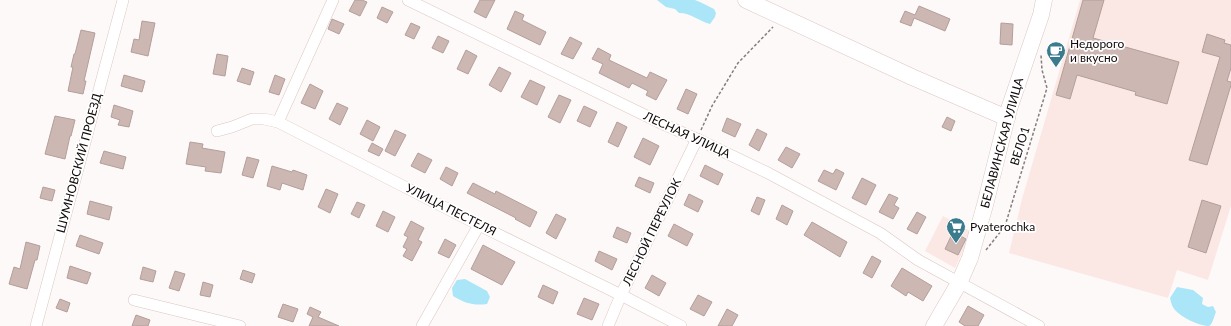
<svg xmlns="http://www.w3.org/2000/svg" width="1231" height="326" font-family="Lato,sans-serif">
  <rect width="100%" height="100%" fill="#fdf9f8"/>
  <g fill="#fbe8e5">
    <path d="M1080 0H1231V206L1208 280 1177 270 1168 298 1009 253 1022 199Z"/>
    <path d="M943 216 972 232 955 268 925 251Z"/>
  </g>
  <g fill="#aae6f8">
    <path d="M657 0H695L700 2 714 9 716 13 715 17 710 24C699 21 691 13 679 13L675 9 666 7Z"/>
    <path d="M465 279 487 291 490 297 487 304C473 306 465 303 453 296L452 288 457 280Z"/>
    <path d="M1177 287 1193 290 1203 298 1202 304 1208 307 1213 306 1216 312C1214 316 1213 324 1209 326 1199 326 1181 317 1175 310 1172 307 1171 302 1170 298Z"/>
  </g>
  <g fill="#ccb7b3" stroke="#b39e9a">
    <path d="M355 0H362L367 2 360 16 349 11Z"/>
    <path d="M480 0H495L486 18 474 12Z"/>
    <path d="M1083 0H1104L1093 38 1179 62 1167 104 1135 95 1136 92 1077 75 1070 99 1056 95Z"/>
    <path d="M919 6 950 19 945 31 914 18 911 26 900 22 905 11 915 15Z"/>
    <path d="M382 7 393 12 387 23 377 18Z"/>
    <path d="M515 11 524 15 522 20 546 32 540 45 507 29Z"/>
    <path d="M332 19 344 24 339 34 328 29Z"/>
    <path d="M142 21 155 23 148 56 131 52 134 39 139 40Z"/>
    <path d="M411 23 420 27 414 39 405 35Z"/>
    <path d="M1001 23 1013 24 1012 45 1000 44Z"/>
    <path d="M81 30 95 33 84 81H86L83 94 68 91 73 67H71L74 54H75Z"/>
    <path d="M1207 34 1225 40 1224 43 1231 45V68L1227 81 1231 82V85L1207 165 1189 160 1220 57 1202 52Z"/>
    <path d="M438 36 449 41 443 53 432 48Z"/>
    <path d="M570 37 582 43 573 59 561 54Z"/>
    <path d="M598 48 611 55 609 60 647 78 650 72 667 80 656 100 646 95 648 91 632 83 629 88 599 73 603 64 592 59Z"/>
    <path d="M466 50 477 56 468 74 457 69Z"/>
    <path d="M217 54 228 56 225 76 213 74Z"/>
    <path d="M499 67 511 73 501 92 489 85Z"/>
    <path d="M242 68 254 72 250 85 237 81Z"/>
    <path d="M124 75 145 81 142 92 121 86Z"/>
    <path d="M275 75 285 79 279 95 269 92Z"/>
    <path d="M530 80 545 87 537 105 521 97Z"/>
    <path d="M310 84 323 91 315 109 301 103Z"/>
    <path d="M686 89 697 94 688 114 677 109Z"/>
    <path d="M559 95 571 100 560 123 548 117Z"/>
    <path d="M337 103 348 108 340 125 329 119Z"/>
    <path d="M114 105 133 111 129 127 118 125 120 120 111 117Z"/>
    <path d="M584 106 597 112 590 127 577 121Z"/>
    <path d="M55 116 75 120 71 136H70L65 159 45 154Z"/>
    <path d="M947 117 955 121 951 131 942 127Z"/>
    <path d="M727 118 741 124 735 137 722 131Z"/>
    <path d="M367 120 380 127 373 141 360 134Z"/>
    <path d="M617 122 627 127 618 147 608 142Z"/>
    <path d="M757 129 767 134 759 151 749 145Z"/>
    <path d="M395 130 406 135 395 156 385 151Z"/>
    <path d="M643 138 659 146 650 165 634 157Z"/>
    <path d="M190 142 203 144 202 148 225 152 221 173 205 171 206 167 186 164Z"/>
    <path d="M372 143 383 149 379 156 368 151Z"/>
    <path d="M786 147 800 154 792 168 778 160Z"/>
    <path d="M104 151 126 157 123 169 100 163Z"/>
    <path d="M418 153 432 160 425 173 411 166Z"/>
    <path d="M247 157 259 160 253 178 242 175Z"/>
    <path d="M705 165 723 174 718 185 700 176Z"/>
    <path d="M272 166 292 172 293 170 307 175 303 190 282 183 280 190 267 186Z"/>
    <path d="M446 167 458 173 452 186 440 179Z"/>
    <path d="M836 169 844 173 836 190 818 181 824 170 833 174Z"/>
    <path d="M639 177 654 183 650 193 635 186Z"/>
    <path d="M862 178 876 185 866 205 852 198Z"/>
    <path d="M473 183 495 194 496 191 537 212 530 227 515 219 516 218 467 193Z"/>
    <path d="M43 187 55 190 52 201 40 198Z"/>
    <path d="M326 189 338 194 330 213 318 207Z"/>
    <path d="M689 194 703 201 698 212 684 205Z"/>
    <path d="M889 194 898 198 894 205 899 208 893 219 879 212Z"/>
    <path d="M757 197 765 200 759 215 751 211Z"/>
    <path d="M1202 200 1221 206 1206 253 1188 247Z"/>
    <path d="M90 201 112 207 109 220 87 214Z"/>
    <path d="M357 202 365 205 359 218 351 214Z"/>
    <path d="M782 205 793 211 787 225 776 219Z"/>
    <path d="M383 211 395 217 388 232 376 226Z"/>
    <path d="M917 212 926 217 917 234 907 229Z"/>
    <path d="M556 214 566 219 556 239 546 233Z"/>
    <path d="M411 221 424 228 418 240 422 242 412 261 403 256 407 249 403 247 408 237 404 235Z"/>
    <path d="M812 222 847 242 840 257 804 235Z"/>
    <path d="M674 224 693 234 687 246 668 236Z"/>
    <path d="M617 227 631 233 627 243 613 237Z"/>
    <path d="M953 232 966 239 958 255 945 249Z"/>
    <path d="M80 235 103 243 99 254 76 246Z"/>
    <path d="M445 239 456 245 449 258 438 253Z"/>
    <path d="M26 242 40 246 37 260H35L27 289 9 284 14 267 20 269Z"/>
    <path d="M483 245 515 262 502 285 471 269Z"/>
    <path d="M599 251 617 259 612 270 595 261Z"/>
    <path d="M872 256 881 261 872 278 863 273Z"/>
    <path d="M70 266 91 273 87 284 67 278Z"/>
    <path d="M143 267 156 271 153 282 140 279Z"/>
    <path d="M902 268 932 286 923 301 908 292 906 296 891 286Z"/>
    <path d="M243 270 255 274 252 283 240 279Z"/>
    <path d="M175 271 185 274 179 291 169 288Z"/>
    <path d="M652 275 666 283 659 296 645 288Z"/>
    <path d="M203 282 213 285 210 297 200 295Z"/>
    <path d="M543 285 558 292 553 304 538 297Z"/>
    <path d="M698 295 712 302 704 316 690 309Z"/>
    <path d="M584 298 599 304 592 320 577 314Z"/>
    <path d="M60 299 70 303 67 312 56 308Z"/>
    <path d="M283 304 298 309 293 322 278 317Z"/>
    <path d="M968 306 984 315 978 326H965L959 322Z"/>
    <path d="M310 307 321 312 318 317 339 326H309L313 317 307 314Z"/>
    <path d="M727 309 738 315 732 326H718Z"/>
    <path d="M136 315 150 320 148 326H132Z"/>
  </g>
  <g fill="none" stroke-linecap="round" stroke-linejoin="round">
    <defs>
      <g id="street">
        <path d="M408 0 665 125 697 139 768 173 880 233 918 260 1039 326"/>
        <path d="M278 122 333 0"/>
        <path d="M217 131 232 127 252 119H264L278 122 479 225 621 295 681 326"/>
        <path d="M134 300 240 326"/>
        <path d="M36 326 123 0"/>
        <path d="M422 326 479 225"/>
        <path d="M608 326 621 295 697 139"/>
      </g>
      <g id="secondary">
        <path d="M746 0 912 77 1007 118"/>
        <path d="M934 326 959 283 970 258 985 205 1009 109 1041 15 1044 0"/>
      </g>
    </defs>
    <use href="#street" stroke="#dcc6c2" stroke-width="12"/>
    <use href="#secondary" stroke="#dcc6c2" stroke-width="17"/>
    <g stroke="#847e7d" stroke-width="1.5" stroke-dasharray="3 2" stroke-linecap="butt">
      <path d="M701 130 712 106 738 63 773 27"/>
      <path d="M986 250 1005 226 1047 88 1042 70 1041 55"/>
    </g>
    <use href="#street" stroke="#fff" stroke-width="11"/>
    <use href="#secondary" stroke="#fff" stroke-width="16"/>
  </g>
  <defs>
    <symbol id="cafe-pin" viewBox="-11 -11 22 30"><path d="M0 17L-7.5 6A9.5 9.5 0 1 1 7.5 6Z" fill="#3a7c8e" stroke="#fff"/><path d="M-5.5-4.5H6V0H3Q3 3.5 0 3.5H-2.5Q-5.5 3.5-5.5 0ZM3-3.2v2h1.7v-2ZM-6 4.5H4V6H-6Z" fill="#fff"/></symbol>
    <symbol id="supermarket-pin" viewBox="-11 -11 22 30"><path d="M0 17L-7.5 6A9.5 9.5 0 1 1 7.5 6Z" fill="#3a7c8e" stroke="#fff"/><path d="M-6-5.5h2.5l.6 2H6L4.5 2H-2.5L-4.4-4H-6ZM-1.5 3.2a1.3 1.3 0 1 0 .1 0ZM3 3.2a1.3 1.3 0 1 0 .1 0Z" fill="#fff"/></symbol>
  </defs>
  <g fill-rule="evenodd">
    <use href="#cafe-pin" x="1045" y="40" width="22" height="30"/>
    <use href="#supermarket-pin" x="945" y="216" width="22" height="30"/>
  </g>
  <g text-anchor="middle" stroke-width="3.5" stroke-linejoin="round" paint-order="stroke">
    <g font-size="12" fill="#100908" stroke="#fff" text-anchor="start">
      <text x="1070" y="48">Недорого<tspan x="1070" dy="14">и вкусно</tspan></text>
      <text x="970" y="231">Pyaterochka</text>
    </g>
    <g font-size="12" fill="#100908" stroke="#fff">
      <text transform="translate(687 135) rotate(25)" y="4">ЛЕСНАЯ УЛИЦА</text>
      <text transform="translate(1002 143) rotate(-75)" y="4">БЕЛАВИНСКАЯ УЛИЦА</text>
      <text transform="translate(1020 146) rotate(-73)" y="4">ВЕЛО1</text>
      <text transform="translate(79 163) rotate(-75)" y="4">ШУМНОВСКИЙ ПРОЕЗД</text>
      <text transform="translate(451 210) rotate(27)" y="4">УЛИЦА ПЕСТЕЛЯ</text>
      <text transform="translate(652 232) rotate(-64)" y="4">ЛЕСНОЙ ПЕРЕУЛОК</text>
    </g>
  </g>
</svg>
